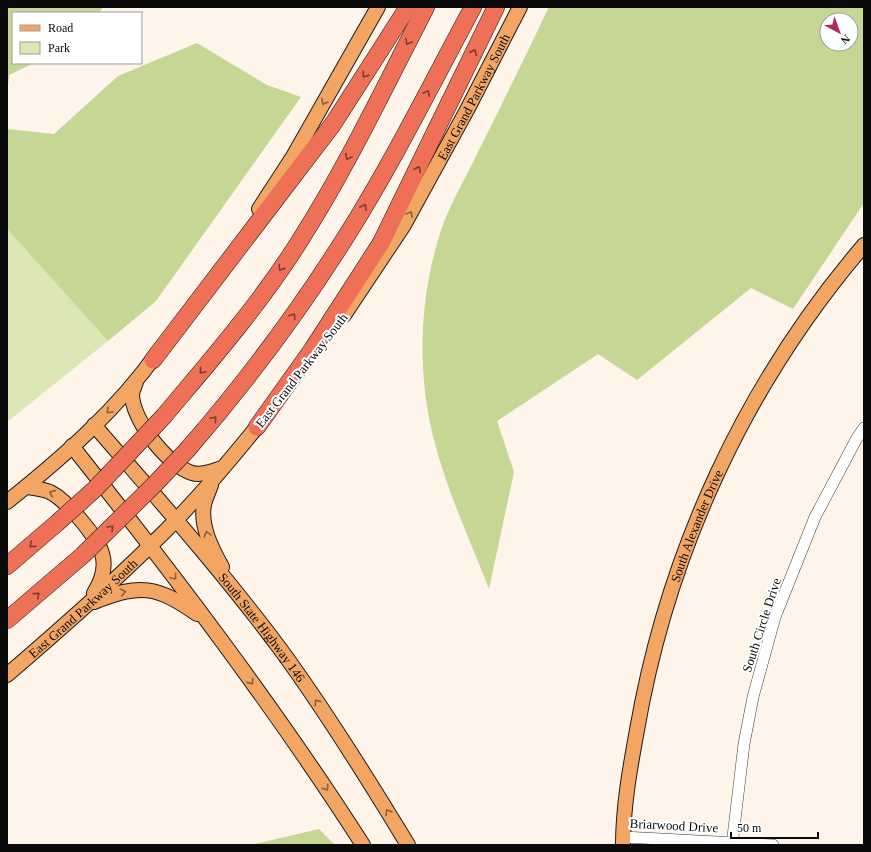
<svg xmlns="http://www.w3.org/2000/svg" width="871" height="852" font-family="'Times New Roman',serif">
  <rect width="100%" height="100%" fill="#fef4e9"/>
  <path fill="#dde6b5" d="M7 229 108 341 7 422Z"/>
  <g fill="#c5d695" fill-rule="evenodd">
    <path d="M7 7H103L99 13H13V63H34L9 75 7 98Z"/>
    <path d="M549 7H864V203L793 309 751 288 637 380 598 354 497 421 514 472 489 589C470 540 447 491 434 440 416 370 419 291 444 222 453 199 467 175 478 152 502 104 526 55 549 7ZM827 20H851V44H827Z"/>
    <path d="M197 43 267 85 301 97 156 301 108 341 7 229V129L54 134 118 76Z"/>
    <path d="M319 829 335 845H251Z"/>
  </g>
  <g fill="none" stroke-linecap="round" stroke-linejoin="round">
    <defs>
      <g id="minor">
        <path d="M623 837 773 845"/>
        <path d="M732 845 744 744 753 697 775 617 815 517 857 438 864 428"/>
      </g>
      <g id="major">
        <path d="M259 209 294 155 378 7"/>
        <path id="s1" d="M344 315 404 225 467 110 520 7"/>
        <path d="M136 382C135 385 133 390 132 393 131 419 168 466 192 473 202 476 213 471 222 468"/>
        <path id="s2" d="M94 425C158 499 223 572 281 650 327 713 368 779 408 845"/>
        <path d="M72 446C174 575 274 706 363 845"/>
        <path d="M211 485C209 491 205 499 204 505 200 526 212 549 222 567"/>
        <path d="M26 487C33 488 43 489 50 492 62 498 71 509 80 519 100 543 114 562 94 593"/>
        <path d="M7 502C62 458 117 410 158 352"/>
        <path d="M94 602C140 583 157 586 197 614"/>
        <path id="s3" d="M7 675C56 633 105 590 151 545 192 506 229 462 264 418"/>
        <path id="s4" d="M623 845C623 807 630 768 637 730 668 551 746 383 864 245"/>
      </g>
      <g id="highway">
        <path d="M153 360 333 124 408 7"/>
        <path d="M164 416C211 360 260 304 299 242 347 167 385 86 426 7"/>
        <path d="M257 427 312 350 381 243 496 7"/>
        <path d="M188 449C247 381 300 310 347 235 393 162 432 83 473 7"/>
        <path d="M7 566 57 523"/>
        <path d="M7 620 83 555"/>
      </g>
    </defs>
    <use href="#minor" stroke="#3d3d3d" stroke-width="12"/>
    <use href="#major" stroke="#1b1b1b" stroke-width="16"/>
    <use href="#highway" stroke="#1b1b1b" stroke-width="18"/>
    <use href="#minor" stroke="#fff" stroke-width="11"/>
    <use href="#major" stroke="#f3a664" stroke-width="14"/>
    <use href="#highway" stroke="#ee7057" stroke-width="17"/>
    <defs>
      <g id="highway-bridge">
        <path d="M57 523 95 489 164 416"/>
        <path d="M83 555 154 485 188 449"/>
      </g>
    </defs>
    <use href="#highway-bridge" stroke="#1b1b1b" stroke-width="18" stroke-linecap="butt"/>
    <use href="#highway-bridge" stroke="#ee7057" stroke-width="17"/>
  </g>
  <defs><path id="oneway-chevron" d="M-2-3.5L2.5 0L-2 3.5" fill="none" stroke-width="1.6" stroke-linecap="round" stroke-linejoin="round"/></defs>
  <g stroke="#7c3d30">
    <use href="#oneway-chevron" transform="translate(408 42) rotate(118)"/>
    <use href="#oneway-chevron" transform="translate(474 52) rotate(-64)"/>
    <use href="#oneway-chevron" transform="translate(365 75) rotate(123)"/>
    <use href="#oneway-chevron" transform="translate(427 93) rotate(-62)"/>
    <use href="#oneway-chevron" transform="translate(348 157) rotate(118)"/>
    <use href="#oneway-chevron" transform="translate(418 169) rotate(-64)"/>
    <use href="#oneway-chevron" transform="translate(364 207) rotate(-59)"/>
    <use href="#oneway-chevron" transform="translate(281 268) rotate(125)"/>
    <use href="#oneway-chevron" transform="translate(293 316) rotate(-55)"/>
    <use href="#oneway-chevron" transform="translate(202 371) rotate(130)"/>
    <use href="#oneway-chevron" transform="translate(214 419) rotate(-49)"/>
    <use href="#oneway-chevron" transform="translate(111 528) rotate(-44)"/>
    <use href="#oneway-chevron" transform="translate(32 545) rotate(140)"/>
    <use href="#oneway-chevron" transform="translate(37 595) rotate(-41)"/>
  </g>
  <g stroke="#8a603c">
    <use href="#oneway-chevron" transform="translate(324 102) rotate(119)"/>
    <use href="#oneway-chevron" transform="translate(410 214) rotate(-61)"/>
    <use href="#oneway-chevron" transform="translate(109 411) rotate(135)"/>
    <use href="#oneway-chevron" transform="translate(52 493) rotate(-156)"/>
    <use href="#oneway-chevron" transform="translate(207 534) rotate(-106)"/>
    <use href="#oneway-chevron" transform="translate(174 577) rotate(53)"/>
    <use href="#oneway-chevron" transform="translate(123 592) rotate(-13)"/>
    <use href="#oneway-chevron" transform="translate(251 682) rotate(55)"/>
    <use href="#oneway-chevron" transform="translate(317 702) rotate(-125)"/>
    <use href="#oneway-chevron" transform="translate(326 788) rotate(56)"/>
    <use href="#oneway-chevron" transform="translate(388 812) rotate(-121)"/>
  </g>
  <g text-anchor="middle" stroke-width="4" stroke-linejoin="round" paint-order="stroke">
    <g font-size="13" fill="#0a0a0a" stroke="#fff">
      <text dy="5" stroke="none"><textPath href="#s1" startOffset="254">East Grand Parkway South</textPath></text>
      <text transform="translate(301 370) rotate(-52)" y="5">East Grand Parkway South</text>
      <text dy="5" stroke="none"><textPath href="#s4" startOffset="329">South Alexander Drive</textPath></text>
      <text dy="5" stroke="none"><textPath href="#s3" startOffset="101">East Grand Parkway South</textPath></text>
      <text transform="translate(761 625) rotate(-72)" y="5">South Circle Drive</text>
      <text dy="5" stroke="none"><textPath href="#s2" startOffset="263">South State Highway 146</textPath></text>
      <text transform="translate(674 825) rotate(3)" y="5">Briarwood Drive</text>
    </g>
  </g>
  <rect width="871" height="852" fill="none" stroke="#0a0a0a" stroke-width="16"/>
  <rect x="12" y="12" width="130" height="52" fill="#ffffff" stroke="#9d9d9d"/>
  <rect x="20" y="25" width="20" height="6" fill="#f3a664" stroke="#9d9d9d"/>
  <text x="48" y="32" font-size="12" fill="#0a0a0a">Road</text>
  <rect x="20" y="42" width="20" height="12" fill="#dde6b5" stroke="#9d9d9d"/>
  <text x="48" y="52" font-size="12" fill="#0a0a0a">Park</text>
  <g transform="translate(839 32) rotate(139)"><circle r="19" fill="#ffffff" stroke="#9d9d9d"/>
  <path d="M0-3L7 15L0 10L-7 15Z" fill="#b32a58"/>
  <text y="-6" font-size="11" font-weight="bold" text-anchor="middle" fill="#0a0a0a">N</text>
  </g>
  <path d="M731 832v6h87v-6" fill="none" stroke="#0a0a0a" stroke-width="2"/>
  <text x="737" y="832" font-size="12" fill="#0a0a0a" stroke="#ffffff" stroke-width="3" paint-order="stroke">50 m</text>
</svg>
